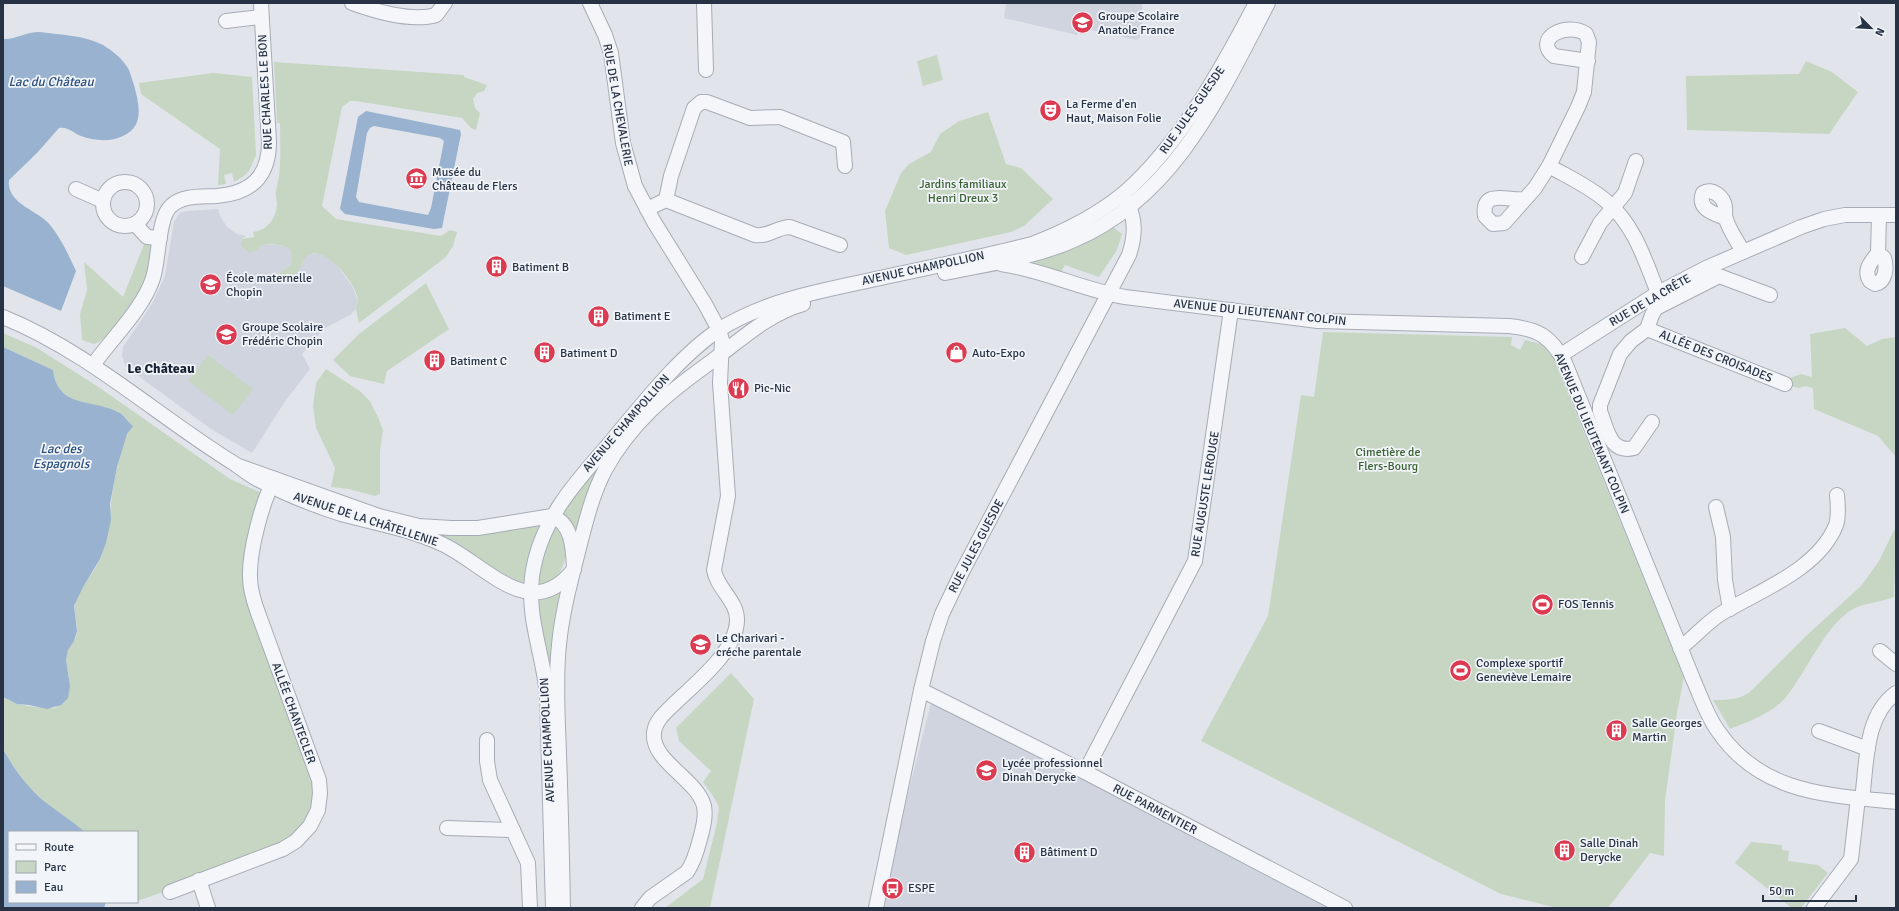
<svg xmlns="http://www.w3.org/2000/svg" width="1899" height="911" font-family="Signika,sans-serif">
  <rect width="100%" height="100%" fill="#e1e5eb"/>
  <g fill="#cfd4de">
    <path d="M1006 3H1142V35L1137 40 1082 28 1077 35 1004 18Z"/>
    <path d="M218 209 220 216 227 227 237 234 246 236 242 239 258 249 264 244 286 246 290 249 293 257 291 264 277 275 291 277 299 270 305 257 311 254H321L333 260 352 286 358 301 356 309 350 315 325 328 302 354 310 369 286 400 252 453 211 429 126 367 122 356 123 347 152 304 165 276 174 222 178 215 181 212 187 211Z"/>
    <path d="M933 695 1347 908H879Z"/>
  </g>
  <g fill="#c6d6c2">
    <path d="M937 55 943 80 923 86 917 61Z"/>
    <path d="M1806 61 1832 72 1858 92 1829 134 1687 130 1686 76 1799 74Z"/>
    <path d="M274 62 464 75V77L487 85 484 91 477 93 473 99 475 108 480 113 476 130 472 129 462 118 356 101H350L342 107 322 206 336 219 441 236 450 230 457 232 453 246 446 257 359 323C358 318 356 312 356 307 357 305 358 304 358 301 358 286 326 245 309 255 303 258 303 264 299 270 294 276 288 278 281 280L277 275 291 264C296 243 280 245 264 244L258 249 249 253 241 245 242 239 254 237 253 232C268 230 276 218 277 204 277 200 275 195 276 191 282 169 280 146 280 123H277Z"/>
    <path d="M213 73 252 77 256 155 249 171 244 176 234 182 232 173 224 175 226 184 218 185 220 149 141 94 139 83Z"/>
    <path d="M988 112 1006 164 1021 168 1053 199 1024 226 1011 232 906 255 889 248 885 211 901 173 909 164 931 152 940 134 959 121Z"/>
    <path d="M1113 227 1122 234 1117 250 1099 277 1065 265 1061 272 1033 264V261L1078 246Z"/>
    <path d="M145 242 152 245C151 255 151 269 147 278 139 297 113 338 94 344L82 340 80 314 87 290 84 262 123 297Z"/>
    <path d="M426 283 449 329 387 371 384 384 350 376 333 360 359 334Z"/>
    <path d="M1845 328 1867 346 1882 339 1896 337V457L1878 436 1814 409 1813 388 1806 386 1799 388 1790 386 1787 379 1801 374 1812 377 1810 334Z"/>
    <path d="M1323 332 1512 337 1511 345 1520 350 1525 340 1541 344 1553 357 1684 677 1677 713 1665 801 1664 856 1650 853 1608 908H1557L1501 894 1201 741 1268 616 1301 395 1314 397Z"/>
    <path d="M3 333 37 348 97 386 230 479 273 498 261 532 248 593 322 808 316 826 303 844 137 901V832H85L46 803 27 785 10 761 3 749V697C8 699 13 703 18 704 25 706 50 709 56 708 60 700 69 688 69 680 69 671 64 663 67 653 69 646 76 641 77 632 78 623 73 615 75 605 79 587 94 574 101 557 111 531 109 510 114 483 117 467 121 452 126 436 128 431 132 428 129 422 115 395 59 419 53 370L3 347Z"/>
    <path d="M208 355 253 389 233 415 188 381Z"/>
    <path d="M326 369 360 391 369 400 378 417 383 430 380 451V494L375 496 349 489 331 487 335 468 316 428 313 406 316 383Z"/>
    <path d="M614 444 575 548 559 513Z"/>
    <path d="M543 522 531 551 523 584 519 585 424 529Z"/>
    <path d="M553 525C569 539 570 564 554 579 550 583 543 585 537 587L541 559Z"/>
    <path d="M1896 526 1894 597C1881 602 1864 603 1853 609 1824 626 1807 672 1786 697 1772 714 1749 721 1730 729L1713 700C1727 700 1738 700 1750 692L1807 635 1861 586 1879 561Z"/>
    <path d="M553 593H560L555 623 553 689 536 598Z"/>
    <path d="M731 673 754 699 710 908H665L703 879 717 823 719 807 713 796 703 782 711 771 679 741 676 728Z"/>
    <path d="M1751 842 1782 845V850L1789 851 1788 861 1818 865 1828 873 1801 908H1792L1735 863Z"/>
  </g>
  <g fill="#99b2cf" fill-rule="evenodd">
    <path d="M40 32C61 35 84 35 103 45 113 51 124 60 129 70 131 75 132 80 134 85 139 104 145 126 123 136 111 142 94 141 81 136 74 133 67 126 59 128L37 153 9 180C6 204 38 210 50 225 61 238 69 256 76 271L61 311 3 286V39C15 40 25 32 40 32Z"/>
    <path d="M366 111 460 130 461 134 442 228 434 229 345 214 340 209 358 117ZM374 126 440 138 444 141 431 208 428 215 359 202 356 197 367 133 370 128Z"/>
    <path d="M3 347 53 370C58 410 94 398 120 413 125 416 128 422 133 426L127 434 117 467 110 504 111 520 106 543 100 559 83 587 74 606 77 631 74 641 68 650 66 660 70 686 68 698 61 705 47 709 29 705 17 704 3 697Z"/>
    <path d="M3 749C14 769 27 787 45 802 58 812 72 821 85 832H9V902H106L104 908H3Z"/>
  </g>
  <g fill="none" stroke-linecap="round" stroke-linejoin="round">
    <defs>
      <g id="minor">
        <path d="M352 3C374 11 412 22 436 15L445 3"/>
        <path d="M590 3 605 35 611 53 623 143 635 186 654 222 705 304 719 330 722 340 720 383 728 496 714 570C717 589 738 601 737 621 736 651 696 683 676 702 667 711 655 720 654 733 651 761 697 779 704 806 706 817 703 828 700 839 697 851 694 862 687 872L650 898 642 908"/>
        <path d="M704 3 706 70"/>
        <path d="M226 21 261 17"/>
        <path d="M1588 61 1554 56C1532 38 1568 21 1586 34L1589 42 1584 92 1578 107 1549 166C1568 177 1589 186 1606 201 1634 224 1645 260 1658 293"/>
        <circle cx="125" cy="204" r="22"/>
        <path d="M76 189 103 201"/>
        <path d="M1525 199C1511 202 1481 187 1485 216L1493 224 1504 223 1535 188 1549 166"/>
        <path d="M666 200 755 235C769 237 777 227 790 227L840 245"/>
        <path d="M647 209 666 200 671 176 694 108 701 102H707L750 118 780 117 843 142 845 166"/>
        <path d="M1725 218C1713 213 1697 209 1703 193 1712 187 1724 197 1725 207 1726 211 1724 215 1726 219 1729 230 1738 242 1743 252"/>
        <path d="M135 224 147 237 160 238"/>
        <path d="M1878 253C1871 262 1863 270 1870 281L1875 284C1886 282 1887 267 1884 258L1878 253 1879 215"/>
        <path d="M1582 257 1600 223 1625 193 1636 161"/>
        <path d="M1001 264C1044 270 1083 290 1125 297L1318 321 1509 326C1538 329 1551 336 1565 363L1693 679C1701 697 1707 716 1718 731 1761 794 1828 795 1896 802"/>
        <path d="M945 273C988 264 1034 258 1074 240 1175 197 1220 95 1268 3"/>
        <path d="M3 317C89 352 157 416 235 464 242 469 249 475 257 479 283 493 313 505 341 514 375 523 410 529 442 544 484 563 531 626 574 569 573 550 573 524 552 516L478 528H451L419 526 379 516 236 465"/>
        <path d="M1647 329 1785 384"/>
        <path d="M1561 355 1658 293 1706 268 1801 227 1824 219 1845 215H1896"/>
        <path d="M93 365C112 338 143 309 153 278 159 260 158 217 171 206 183 195 201 197 217 196 251 193 269 177 269 142L261 3"/>
        <path d="M1652 422 1634 448C1610 454 1607 429 1600 411V405L1620 354 1631 341 1647 329 1652 315 1656 308 1719 276 1770 295"/>
        <path d="M1716 507 1723 537 1725 580 1730 609"/>
        <path d="M1680 648C1695 637 1707 622 1722 613 1759 591 1819 569 1836 525 1839 516 1838 505 1837 495"/>
        <path d="M1880 651 1896 664"/>
        <path d="M921 690 1085 772 1345 908"/>
        <path d="M1819 731 1868 749"/>
        <path d="M487 740V761L490 780 528 863 530 908"/>
        <path d="M1085 772 1195 561 1231 310"/>
        <path d="M1862 799C1867 764 1864 716 1896 693"/>
        <path d="M447 828 513 830"/>
        <path d="M199 880 208 908"/>
        <path d="M170 892 283 849 296 841 310 826 318 810 320 793 319 780 258 613C254 602 250 590 250 577 249 553 262 500 275 479"/>
        <path d="M553 908 547 694C543 654 527 618 532 577 539 522 574 484 609 444 641 406 679 356 720 329 762 303 810 293 857 283 915 270 975 259 1032 244 1064 232 1097 215 1123 194 1179 146 1222 68 1256 3"/>
        <path d="M563 908C562 857 561 806 559 755 558 719 555 681 559 645 562 612 571 580 579 548 586 521 592 495 605 470 631 423 665 395 708 364 737 343 767 314 803 304"/>
        <path d="M876 908 921 690 933 641 942 614 962 572 1129 255C1135 237 1137 217 1125 200"/>
        <path d="M1814 908 1851 859 1858 798"/>
      </g>
    </defs>
    <use href="#minor" stroke="#a6acb6" stroke-width="16"/>
    <use href="#minor" stroke="#f5f6f9" stroke-width="14"/>
  </g>
  <defs>
    <symbol id="school-disc" viewBox="-11 -11 22 22"><circle r="9.5" fill="#dc3a50" stroke="#f1f4f8"/><path d="M0-5L7-2L0 1L-7-2ZM-4 1L0 2.5L4 1V4Q0 6-4 4Z" fill="#fff"/></symbol>
    <symbol id="theatre-disc" viewBox="-11 -11 22 22"><circle r="9.5" fill="#dc3a50" stroke="#f1f4f8"/><path d="M-5-5.5Q0-4 5-5.5V0Q5 5 0 6Q-5 5-5 0ZM-3.3-2.5H-1v1.5H-3.3ZM1-2.5H3.3v1.5H1ZM-2.8 1Q0 5.5 2.8 1Z" fill="#fff"/></symbol>
    <symbol id="museum-disc" viewBox="-11 -11 22 22"><circle r="9.5" fill="#dc3a50" stroke="#f1f4f8"/><path d="M0-6L6-3V-2H-6V-3ZM-5-1h2V3h-2ZM-1-1h2V3h-2ZM3-1h2V3H3ZM-6 4H6V6H-6Z" fill="#fff"/></symbol>
    <symbol id="building-disc" viewBox="-11 -11 22 22"><circle r="9.5" fill="#dc3a50" stroke="#f1f4f8"/><path d="M-4-6H4V6H1V3H-1V6H-4ZM-2.5-4.3h1.7v1.8h-1.7ZM.8-4.3h1.7v1.8H.8ZM-2.5-1h1.7V.8h-1.7ZM.8-1h1.7V.8H.8Z" fill="#fff"/></symbol>
    <symbol id="shop-disc" viewBox="-11 -11 22 22"><circle r="9.5" fill="#dc3a50" stroke="#f1f4f8"/><path d="M-5-2.5h2.3a2.7 3.5 0 0 1 5.4 0H5L5.5 6h-11ZM-1.5-2.5h3a1.5 2.3 0 0 0-3 0Z" fill="#fff"/></symbol>
    <symbol id="restaurant-disc" viewBox="-11 -11 22 22"><circle r="9.5" fill="#dc3a50" stroke="#f1f4f8"/><path d="M-5-6h1v4h1v-4h1v4h1v-4h1v5L-1.5 .5V6h-2V.5L-5-1ZM5-6V6H3V1.5H1.5Q1.5-4 5-6Z" fill="#fff"/></symbol>
    <symbol id="stadium-disc" viewBox="-11 -11 22 22"><circle r="9.5" fill="#dc3a50" stroke="#f1f4f8"/><path d="M0-5a6.5 5 0 1 0 0 10a6.5 5 0 1 0 0-10ZM-3.5-1.8h7v3.6h-7Z" fill="#fff"/></symbol>
    <symbol id="bus-disc" viewBox="-11 -11 22 22"><circle r="9.5" fill="#dc3a50" stroke="#f1f4f8"/><path d="M-5-6H5V4H4V6H2V4H-2V6H-4V4H-5ZM-3.5-4V0h7V-4ZM-3.5 1.2v1.5H-2V1.2ZM2 1.2v1.5H3.5V1.2Z" fill="#fff"/></symbol>
  </defs>
  <g fill-rule="evenodd">
    <use href="#school-disc" x="1070" y="10" width="25" height="25"/>
    <use href="#theatre-disc" x="1038" y="98" width="25" height="25"/>
    <use href="#museum-disc" x="404" y="166" width="25" height="25"/>
    <use href="#building-disc" x="484" y="254" width="25" height="25"/>
    <use href="#school-disc" x="198" y="272" width="25" height="25"/>
    <use href="#building-disc" x="586" y="304" width="25" height="25"/>
    <use href="#school-disc" x="214" y="322" width="25" height="25"/>
    <use href="#building-disc" x="532" y="340" width="25" height="25"/>
    <use href="#shop-disc" x="944" y="340" width="25" height="25"/>
    <use href="#building-disc" x="422" y="348" width="25" height="25"/>
    <use href="#restaurant-disc" x="726" y="376" width="25" height="25"/>
    <use href="#stadium-disc" x="1530" y="592" width="25" height="25"/>
    <use href="#school-disc" x="688" y="632" width="25" height="25"/>
    <use href="#stadium-disc" x="1448" y="658" width="25" height="25"/>
    <use href="#building-disc" x="1604" y="718" width="25" height="25"/>
    <use href="#school-disc" x="974" y="758" width="25" height="25"/>
    <use href="#building-disc" x="1552" y="838" width="25" height="25"/>
    <use href="#building-disc" x="1012" y="840" width="25" height="25"/>
    <use href="#bus-disc" x="880" y="876" width="25" height="25"/>
  </g>
  <g text-anchor="middle" stroke-width="3.5" stroke-linejoin="round" paint-order="stroke">
    <g font-size="12" fill="#283245" stroke="#f1f4f8" text-anchor="start">
      <text x="1098" y="20">Groupe Scolaire<tspan x="1098" dy="14">Anatole France</tspan></text>
      <text x="1066" y="108">La Ferme d'en<tspan x="1066" dy="14">Haut, Maison Folie</tspan></text>
      <text x="432" y="176">Musée du<tspan x="432" dy="14">Château de Flers</tspan></text>
      <text x="512" y="271">Batiment B</text>
      <text x="226" y="282">École maternelle<tspan x="226" dy="14">Chopin</tspan></text>
      <text x="614" y="320">Batiment E</text>
      <text x="242" y="331">Groupe Scolaire<tspan x="242" dy="14">Frédéric Chopin</tspan></text>
      <text x="560" y="357">Batiment D</text>
      <text x="972" y="357">Auto-Expo</text>
      <text x="450" y="365">Batiment C</text>
      <text x="754" y="392">Pic-Nic</text>
      <text x="1558" y="608">FOS Tennis</text>
      <text x="716" y="642">Le Charivari -<tspan x="716" dy="14">créche parentale</tspan></text>
      <text x="1476" y="667">Complexe sportif<tspan x="1476" dy="14">Geneviève Lemaire</tspan></text>
      <text x="1632" y="727">Salle Georges<tspan x="1632" dy="14">Martin</tspan></text>
      <text x="1002" y="767">Lycée professionnel<tspan x="1002" dy="14">Dinah Derycke</tspan></text>
      <text x="1580" y="847">Salle Dinah<tspan x="1580" dy="14">Derycke</tspan></text>
      <text x="1040" y="856">Bâtiment D</text>
      <text x="908" y="892">ESPE</text>
    </g>
    <g font-size="12" fill="#283245" stroke="#f1f4f8">
      <text transform="translate(265 92) rotate(-93)" y="4">RUE CHARLES LE BON</text>
      <text transform="translate(618 105) rotate(80)" y="4">RUE DE LA CHEVALERIE</text>
      <text transform="translate(1192 110) rotate(-55)" y="4">RUE JULES GUESDE</text>
      <text transform="translate(923 268) rotate(-12)" y="4">AVENUE CHAMPOLLION</text>
      <text transform="translate(1650 300) rotate(-30)" y="4">RUE DE LA CRÊTE</text>
      <text transform="translate(1260 312) rotate(6)" y="4">AVENUE DU LIEUTENANT COLPIN</text>
      <text transform="translate(1716 356) rotate(22)" y="4">ALLÉE DES CROISADES</text>
      <text transform="translate(626 423) rotate(-49)" y="4">AVENUE CHAMPOLLION</text>
      <text transform="translate(1592 433) rotate(67)" y="4">AVENUE DU LIEUTENANT COLPIN</text>
      <text transform="translate(1205 494) rotate(-81)" y="4">RUE AUGUSTE LEROUGE</text>
      <text transform="translate(366 519) rotate(18)" y="4">AVENUE DE LA CHÂTELLENIE</text>
      <text transform="translate(976 546) rotate(-62)" y="4">RUE JULES GUESDE</text>
      <text transform="translate(294 713) rotate(70)" y="4">ALLÉE CHANTECLER</text>
      <text transform="translate(547 740) rotate(-93)" y="4">AVENUE CHAMPOLLION</text>
      <text transform="translate(1155 809) rotate(28)" y="4">RUE PARMENTIER</text>
    </g>
    <g font-size="12" fill="#3b6233" stroke="#f1f4f8">
      <text x="963" y="188">Jardins familiaux<tspan x="963" dy="14">Henri Dreux 3</tspan></text>
      <text x="1388" y="456">Cimetière de<tspan x="1388" dy="14">Flers-Bourg</tspan></text>
    </g>
    <g font-size="13" font-style="italic" fill="#2d507e" stroke="#f1f4f8">
      <text x="51" y="86">Lac du Château</text>
      <text x="61" y="453">Lac des<tspan x="61" dy="15">Espagnols</tspan></text>
    </g>
    <g font-size="14" font-weight="bold" fill="#1a2336" stroke="#f1f4f8">
      <text x="161" y="373">Le Château</text>
    </g>
  </g>
  <rect width="1899" height="911" fill="none" stroke="#283245" stroke-width="8"/>
  <rect x="8" y="831" width="130" height="72" fill="#f1f4f8" stroke="#a1a6b0"/>
  <rect x="16" y="844" width="20" height="6" fill="#f5f6f9" stroke="#a1a6b0"/>
  <text x="44" y="851" font-size="12" fill="#283245">Route</text>
  <rect x="16" y="861" width="20" height="12" fill="#c6d6c2" stroke="#a1a6b0"/>
  <text x="44" y="871" font-size="12" fill="#283245">Parc</text>
  <rect x="16" y="881" width="20" height="12" fill="#99b2cf" stroke="#a1a6b0"/>
  <text x="44" y="891" font-size="12" fill="#283245">Eau</text>
  <g transform="translate(1871 28) rotate(114)" stroke="#f1f4f8" stroke-width="3" paint-order="stroke">
  <path d="M0-3L7 15L0 10L-7 15Z" fill="#283245"/>
  <text y="-6" font-size="11" font-weight="bold" text-anchor="middle" fill="#283245">N</text>
  </g>
  <path d="M1763 895v6h93v-6" fill="none" stroke="#283245" stroke-width="2"/>
  <text x="1769" y="895" font-size="12" fill="#283245" stroke="#f1f4f8" stroke-width="3" paint-order="stroke">50 m</text>
</svg>
